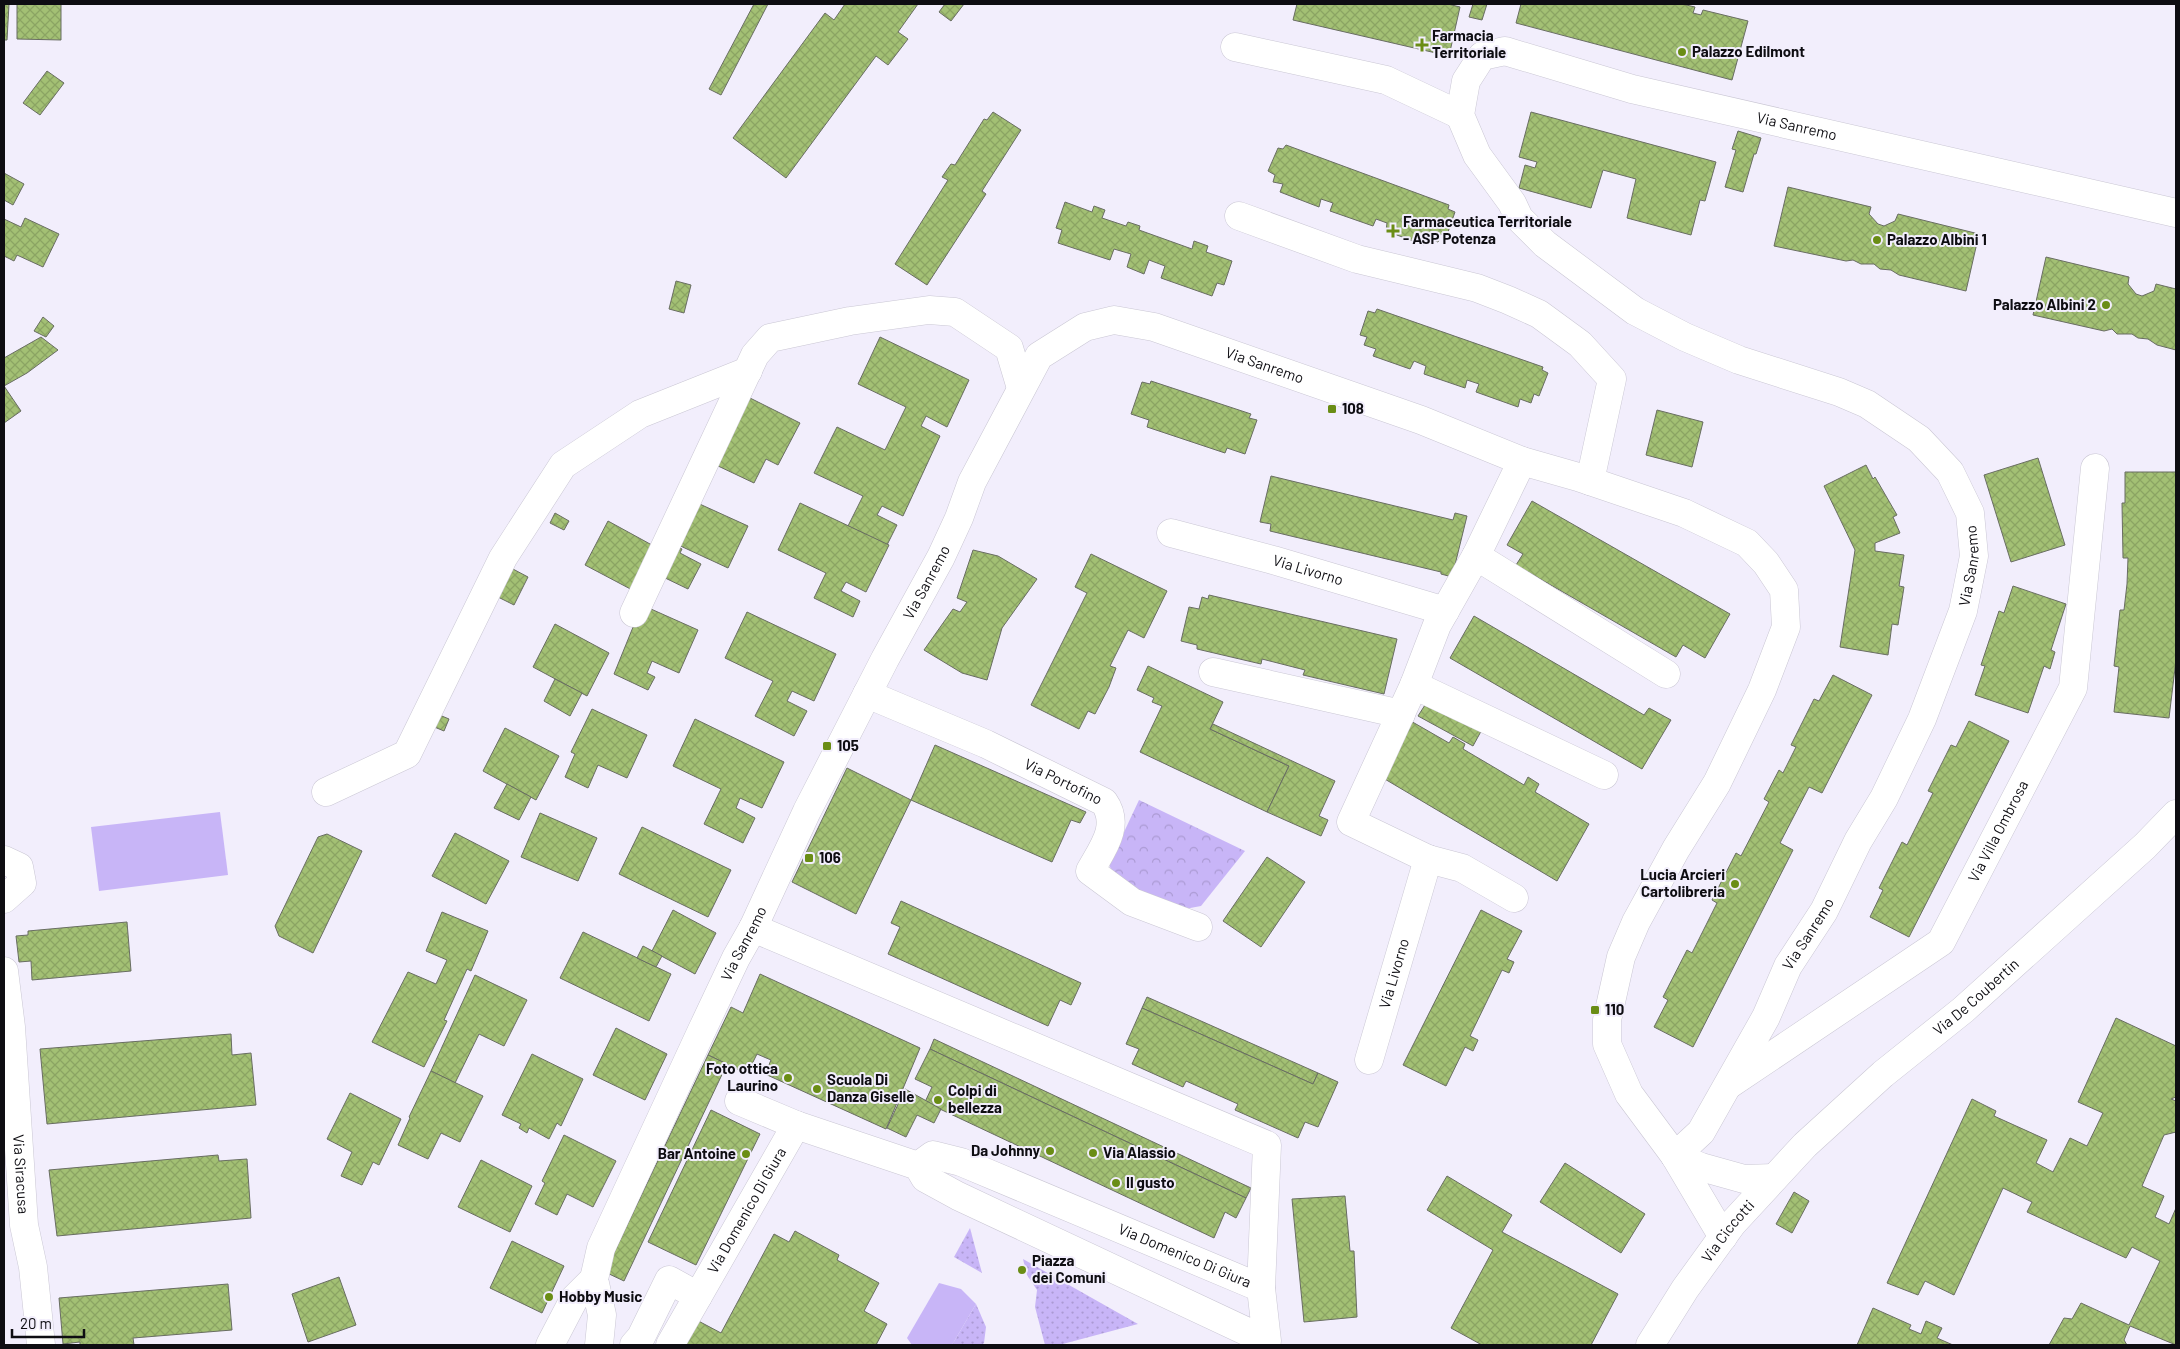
<svg xmlns="http://www.w3.org/2000/svg" width="2180" height="1349" font-family="Barlow,sans-serif">
  <defs>
    <pattern id="grass-dots" width="8" height="8" patternUnits="userSpaceOnUse" patternTransform="scale(1.25)"><rect width="8" height="8" fill="#c8b5f7"/><path d="M2 2h.1M6 6h.1" fill="none" stroke="#ab9ad3" stroke-width="1.8" stroke-linecap="round"/></pattern>
    <pattern id="park-crowns" width="20" height="18" patternUnits="userSpaceOnUse" patternTransform="scale(1.25)"><rect width="20" height="18" fill="#c8b5f7"/><path d="M2 6a3 3 0 1 1 6 0M12 15a3 3 0 1 1 6 0" fill="none" stroke="#ab9ad3"/></pattern>
    <pattern id="building-cross-hatch" width="8" height="8" patternUnits="userSpaceOnUse" patternTransform="scale(1.25)"><rect width="8" height="8" fill="#a3c074"/><path d="M0 0l8 8M0 8l8-8" fill="none" stroke="#8ba463"/></pattern>
  </defs>
  <rect width="100%" height="100%" fill="#f2eefc"/>
  <g fill="url(#grass-dots)">
    <path d="M970 1228 982 1273 954 1257Z"/>
    <path d="M1023 1259 1138 1324 1059 1345H1045L1035 1307 1037 1290 1027 1275Z"/>
    <path d="M976 1304 986 1327 984 1343 982 1345H952Z"/>
  </g>
  <path fill="url(#park-crowns)" d="M1139 800 1245 851 1201 906 1174 911 1114 878 1109 864Z"/>
  <g fill="#c8b5f7">
    <path d="M220 812 228 875 99 891 91 827Z"/>
    <path d="M939 1283 961 1289 976 1304 952 1345H912L907 1338Z"/>
  </g>
  <g fill="url(#building-cross-hatch)" stroke="#696d62">
    <path d="M4 4H9L7 40H4Z"/>
    <path d="M17 4H61V40L17 39Z"/>
    <path d="M754 4H768L721 95 709 89Z"/>
    <path d="M845 4H918L898 32 908 39 888 65 876 56 786 178 733 138 825 13 834 20Z"/>
    <path d="M945 4H964L951 21 939 12Z"/>
    <path d="M1297 4H1448L1460 7 1449 56 1293 20Z"/>
    <path d="M1473 4H1487L1482 20 1469 17Z"/>
    <path d="M1521 4H1682L1695 7 1693 13 1701 15 1703 10 1748 21 1732 80 1516 23Z"/>
    <path d="M47 71 64 83 40 115 23 103Z"/>
    <path d="M993 112 1021 130 982 191 986 194 927 285 895 264 948 180 942 177 951 164 955 165 984 119 987 120Z"/>
    <path d="M1531 112 1716 162 1705 201 1700 200 1691 235 1627 218 1636 179 1603 170 1591 208 1519 188 1525 165 1535 168 1537 162 1519 157Z"/>
    <path d="M1738 131 1761 138 1756 154H1754L1743 192 1725 187 1736 150 1732 149Z"/>
    <path d="M1286 145 1449 205 1448 209 1455 212 1447 235 1441 234 1438 242 1426 238 1424 245 1386 231 1387 223 1376 219 1373 226 1330 211 1333 203 1321 199 1319 207 1280 192 1283 184 1273 182 1275 175 1268 171 1278 148 1283 149Z"/>
    <path d="M4 173 24 184 13 205 4 200Z"/>
    <path d="M1788 187 1871 207 1869 214 1878 224 1884 226 1895 221 1898 214 1979 234 1966 291 1899 275 1891 270 1880 269 1874 264H1861L1853 260 1846 261 1774 246Z"/>
    <path d="M1065 202 1092 212 1094 206 1105 210 1102 218 1126 226 1128 222 1140 226 1139 230 1192 249 1194 241 1208 246 1206 252 1232 261 1224 285 1217 283 1212 296 1161 278 1165 266 1149 260 1144 274 1127 267 1131 254 1114 249 1110 260 1058 243 1062 230 1056 228Z"/>
    <path d="M25 218 59 234 43 267 17 255 14 261 4 256V219L21 227Z"/>
    <path d="M2046 257 2129 277 2128 284 2136 294 2142 296 2154 291 2156 284 2176 289V350L2157 345 2148 339 2138 338 2132 334H2117L2112 329 2104 331 2033 315Z"/>
    <path d="M676 281 691 285 684 313 669 309Z"/>
    <path d="M1377 309 1543 367 1542 370 1548 373 1539 396 1534 394 1531 403 1520 399 1518 407 1476 392 1479 384 1467 380 1465 388 1424 374 1426 366 1414 361 1410 369 1373 356 1376 349 1364 345 1367 337 1360 335 1368 311 1375 313Z"/>
    <path d="M43 317 54 326 46 337 34 331Z"/>
    <path d="M41 337 58 350 27 373 4 386 21 411 4 423V358Z"/>
    <path d="M880 337 969 380 947 427 926 416 921 426 940 436 903 516 882 506 877 515 897 525 887 545 848 526 863 496 814 473 837 427 885 450 906 407 858 384Z"/>
    <path d="M1151 381 1251 414 1249 418 1257 420 1245 454 1227 448 1225 453 1147 427 1149 420 1131 414 1142 382 1150 384Z"/>
    <path d="M744 395 800 423 778 465 766 459 754 483 716 465Z"/>
    <path d="M1657 410 1703 422 1692 467 1646 455Z"/>
    <path d="M2038 458 2065 545 2011 562 1984 475Z"/>
    <path d="M1866 465 1873 479 1875 477 1897 515 1893 517 1900 533 1875 543V551L1904 555 1899 586 1904 587 1898 625 1892 624 1888 655 1840 647 1855 550 1824 486Z"/>
    <path d="M2125 472H2176V660L2169 718 2114 712 2119 667 2114 666 2120 610H2124L2127 584 2128 558H2123L2122 503H2125Z"/>
    <path d="M1271 476 1453 520 1455 513 1467 516 1452 577 1441 574V572L1270 531 1271 524 1260 522Z"/>
    <path d="M693 501 748 526 728 568 674 543Z"/>
    <path d="M1532 501 1730 614 1705 658 1683 645 1676 657 1516 565 1523 554 1507 545Z"/>
    <path d="M800 503 889 545 866 592 846 582 841 591 860 601 853 617 814 598 826 573 778 550Z"/>
    <path d="M555 513 569 521 564 530 550 523Z"/>
    <path d="M608 521 661 550 638 593 585 565Z"/>
    <path d="M676 546 682 549 680 553 701 564 688 589 661 576Z"/>
    <path d="M973 550 998 556 1037 579 1002 628 987 680 962 673 924 650 953 609 960 612 967 602 957 598Z"/>
    <path d="M1091 554 1167 591 1144 638 1128 630 1110 666 1116 668 1109 687 1095 714 1088 711 1079 729 1031 705 1087 593 1075 587Z"/>
    <path d="M511 568 528 577 514 605 496 596Z"/>
    <path d="M2013 586 2066 604 2051 650 2055 652 2050 669 2044 666 2028 713 1975 695 1985 666 1981 665 1999 611 2004 613Z"/>
    <path d="M1209 595 1397 639 1384 694 1303 675 1305 670 1262 659 1261 664 1197 649V645L1181 641 1189 607 1199 609 1202 597 1208 599Z"/>
    <path d="M642 605 698 630 679 673 652 661 647 673 655 677 648 690 614 674Z"/>
    <path d="M747 612 836 654 814 701 792 691 787 701 807 711 794 736 755 716 773 681 725 658Z"/>
    <path d="M1474 616 1644 715 1649 708 1671 720 1642 769 1450 658Z"/>
    <path d="M555 624 609 653 587 696 533 667Z"/>
    <path d="M1148 666 1223 702 1210 729 1289 766 1267 812 1140 752 1162 706 1152 702 1154 698 1137 690Z"/>
    <path d="M1833 675 1872 695 1822 793 1809 787 1780 843 1793 850 1693 1047 1654 1027 1668 1000 1663 997 1687 950 1692 953 1717 903 1712 900 1736 853 1741 856 1769 802 1764 799 1779 770 1783 773 1796 747 1791 745 1814 699 1819 701Z"/>
    <path d="M555 679 582 693 570 716 544 701Z"/>
    <path d="M1425 705 1485 724 1473 746 1418 716Z"/>
    <path d="M592 709 647 735 627 778 598 765 588 788 565 777 575 754 571 752Z"/>
    <path d="M437 714 449 719 444 731 432 726Z"/>
    <path d="M695 719 784 762 762 808 740 798 736 808 755 818 743 843 704 824 721 789 673 766Z"/>
    <path d="M1409 720 1449 743 1453 737 1465 744 1463 749 1524 785 1528 777 1539 784 1535 792 1589 824 1557 881 1378 775Z"/>
    <path d="M1969 721 2009 741 1909 937 1870 917 1883 890 1879 888 1902 842 1907 845 1933 793 1928 791 1951 745 1956 747Z"/>
    <path d="M1213 724 1335 781 1319 816 1328 820 1321 836 1267 812 1289 766 1210 729Z"/>
    <path d="M505 728 559 756 536 800 483 771Z"/>
    <path d="M935 745 1086 812 1080 823 1071 820 1052 862 911 800Z"/>
    <path d="M847 768 911 800 856 914 792 882Z"/>
    <path d="M507 784 531 797 519 820 494 808Z"/>
    <path d="M540 813 597 838 578 881 521 857Z"/>
    <path d="M642 827 731 870 708 917 619 874Z"/>
    <path d="M455 833 509 861 486 904 432 876Z"/>
    <path d="M327 834 362 851 313 953 279 936 275 926 318 837Z"/>
    <path d="M1267 857 1305 882 1261 947 1223 921Z"/>
    <path d="M901 901 1081 983 1071 1005 1060 1000 1048 1026 888 954 900 927 891 923Z"/>
    <path d="M673 910 716 933 695 974 652 951Z"/>
    <path d="M1481 910 1522 931 1507 959 1514 962 1509 973 1502 970 1470 1036 1478 1040 1473 1051 1465 1047 1446 1086 1403 1065Z"/>
    <path d="M442 912 488 931 471 971 467 969 444 1020 447 1021 424 1067 372 1042 408 972 436 984 447 960 426 951Z"/>
    <path d="M127 922 131 971 32 980 31 961 19 962 16 936 28 935V931Z"/>
    <path d="M583 932 671 974 649 1021 560 978Z"/>
    <path d="M643 946 662 956 656 967 637 958Z"/>
    <path d="M760 974 920 1048 886 1129 765 1074 771 1060 757 1054 747 1074 708 1055 731 1007 743 1013Z"/>
    <path d="M475 975 527 1000 504 1046 479 1034 455 1083 431 1071Z"/>
    <path d="M1147 997 1318 1073 1313 1084 1142 1008Z"/>
    <path d="M1142 1008 1313 1084 1318 1073 1338 1082 1318 1127 1305 1122 1298 1138 1235 1110 1238 1104 1186 1081 1183 1087 1132 1064 1139 1049 1126 1044Z"/>
    <path d="M2116 1018 2176 1046V1097L2171 1099 2176 1101V1132L2164 1135 2142 1186 2164 1196 2155 1217 2169 1224 2176 1208V1345L2130 1326 2124 1340 2127 1345H2049L2064 1318 2072 1319 2081 1303 2129 1325 2160 1261 2132 1247 2126 1258 2027 1212 2032 1202 2003 1188 1954 1295 1925 1281 1918 1295 1887 1283 1972 1099 1996 1111 1994 1116 2047 1140 2036 1163 2053 1172 2070 1138 2087 1146 2103 1113 2078 1102Z"/>
    <path d="M616 1028 667 1054 645 1100 593 1075Z"/>
    <path d="M231 1034 232 1055 251 1053 256 1105 47 1124 40 1049Z"/>
    <path d="M934 1039 1251 1188 1246 1198 930 1049Z"/>
    <path d="M930 1049 1246 1198 1236 1218 1225 1212 1214 1238 925 1102 932 1087 915 1079Z"/>
    <path d="M532 1054 583 1079 561 1126 557 1123 549 1139 529 1128 527 1133 519 1128 521 1124 502 1115Z"/>
    <path d="M708 1055 727 1064 624 1281 605 1272Z"/>
    <path d="M431 1071 483 1096 460 1142 441 1133 428 1159 398 1145 410 1118 409 1117Z"/>
    <path d="M905 1089 941 1109 934 1123 917 1115 906 1137 887 1128Z"/>
    <path d="M350 1093 401 1119 379 1165 373 1162 362 1185 341 1176 352 1152 327 1139Z"/>
    <path d="M711 1110 760 1134 696 1265 648 1242Z"/>
    <path d="M564 1135 616 1161 593 1207 567 1194 557 1215 535 1204 545 1183 542 1181Z"/>
    <path d="M218 1155 219 1161 247 1159 251 1218 57 1236 49 1170Z"/>
    <path d="M481 1160 532 1186 510 1232 458 1207Z"/>
    <path d="M1565 1163 1645 1214 1621 1253 1540 1202Z"/>
    <path d="M1447 1176 1512 1215 1502 1232 1618 1294 1591 1345H1482L1451 1328 1493 1250 1427 1210Z"/>
    <path d="M1794 1192 1809 1201 1792 1233 1776 1224Z"/>
    <path d="M1345 1196 1350 1251H1354L1357 1317 1304 1322 1292 1199Z"/>
    <path d="M795 1231 839 1255 837 1260 879 1283 864 1311 887 1324 876 1345H673L689 1316 721 1333 774 1234 789 1242Z"/>
    <path d="M512 1241 564 1266 542 1313 490 1288Z"/>
    <path d="M339 1277 356 1325 308 1342 292 1294Z"/>
    <path d="M228 1284 232 1330 133 1338 134 1345H80V1342L63 1344 59 1298Z"/>
    <path d="M1873 1308 1911 1325 1909 1329 1921 1334 1926 1321 1942 1328 1937 1338 1953 1345H1857Z"/>
  </g>
  <g fill="none" stroke-linecap="round" stroke-linejoin="round">
    <defs>
      <g id="minor">
        <path d="M1235 47 1386 80 1460 115"/>
        <path d="M1239 216 1357 259 1477 288 1508 300 1539 314 1580 344 1612 379 1590 481"/>
        <path id="s1" d="M1171 533 1273 560 1445 611"/>
        <path d="M1476 556 1666 674"/>
        <path d="M634 613 755 355 770 338 850 321 929 310 955 312 1009 348 1021 388"/>
        <path d="M1213 672 1401 714"/>
        <path d="M1414 685 1604 775"/>
        <path id="s2" d="M867 694 986 744 1104 802C1121 826 1102 849 1090 871L1132 902 1198 927"/>
        <path d="M326 792 407 754 503 558 563 465 640 414 748 371"/>
        <path d="M4 860 19 867 22 883 4 899"/>
        <path d="M1514 898 1462 868 1428 859 1351 822 1414 685 1437 625 1476 556 1522 461"/>
        <path id="s3" d="M4 971 11 1027 24 1225 33 1267 41 1345"/>
        <path id="s4" d="M1369 1060 1428 859"/>
        <path id="s5" d="M1730 1084 1941 942 2073 688 2095 468"/>
        <path d="M739 1101 796 1125"/>
        <path id="s6" d="M1675 1156 1701 1132 1766 1017 1788 966 1824 911 1858 841 1884 798 1922 719 1963 611 1974 556 1970 513 1950 472 1919 439 1867 404 1839 392 1739 360 1685 337 1635 311 1545 244 1519 218 1512 203 1477 155 1460 115 1466 81 1482 56 1505 51 1632 89 2176 213"/>
        <path d="M1675 1156 1701 1167 1744 1179 1774 1178"/>
        <path id="s7" d="M918 1166 933 1155 961 1162 1261 1288"/>
        <path d="M550 1345 574 1299 594 1279"/>
        <path id="s8" d="M599 1345 602 1315 594 1279 601 1248 702 1030 736 958 753 928 807 811 885 659 941 557 959 518 972 482 1039 356 1085 327 1114 320 1154 327 1421 420 1522 461 1578 477 1684 513 1747 543 1766 563 1784 590 1786 627 1762 690 1717 783 1676 849 1636 922 1621 957 1607 1020V1044L1629 1094 1675 1156 1723 1237"/>
        <path d="M634 1345 641 1337 669 1280 698 1296"/>
        <path id="s9" d="M670 1345 796 1125 918 1166 925 1178 958 1196 1267 1341 1261 1288 1267 1145 753 928"/>
      </g>
      <g id="major">
        <path id="s10" d="M1650 1345 1685 1289 1732 1224 1805 1145 1883 1074 1963 1010 2145 846 2176 814"/>
      </g>
    </defs>
    <use href="#minor" stroke="#cac7d4" stroke-width="29"/>
    <use href="#major" stroke="#cac7d4" stroke-width="29"/>
    <use href="#minor" stroke="#fff" stroke-width="28"/>
    <use href="#major" stroke="#fff" stroke-width="28"/>
  </g>
  <g fill="#6a8d15" stroke="#f2eefc" stroke-width="2">
    <path d="M1419.5 37.5h5v5h5v5h-5v5h-5v-5h-5v-5h5z"/>
    <circle cx="1682" cy="52" r="5"/>
    <path d="M1390.5 223.5h5v5h5v5h-5v5h-5v-5h-5v-5h5z"/>
    <circle cx="1877" cy="240" r="5"/>
    <circle cx="2106" cy="305" r="5"/>
    <rect x="1327" y="404" width="10" height="10" rx="2.5"/>
    <rect x="822" y="741" width="10" height="10" rx="2.5"/>
    <rect x="804" y="853" width="10" height="10" rx="2.5"/>
    <circle cx="1735" cy="884" r="5"/>
    <rect x="1590" y="1005" width="10" height="10" rx="2.5"/>
    <circle cx="788" cy="1078" r="5"/>
    <circle cx="817" cy="1089" r="5"/>
    <circle cx="938" cy="1100" r="5"/>
    <circle cx="1050" cy="1151" r="5"/>
    <circle cx="1093" cy="1153" r="5"/>
    <circle cx="746" cy="1154" r="5"/>
    <circle cx="1116" cy="1183" r="5"/>
    <circle cx="1022" cy="1270" r="5"/>
    <circle cx="549" cy="1297" r="5"/>
  </g>
  <g text-anchor="middle" stroke-width="4" stroke-linejoin="round" paint-order="stroke">
    <g font-size="15" font-weight="bold" fill="#0e0d12" stroke="#f2eefc" text-anchor="start">
      <text x="1432" y="41">Farmacia<tspan x="1432" dy="17">Territoriale</tspan></text>
      <text x="1692" y="57">Palazzo Edilmont</text>
      <text x="1403" y="227">Farmaceutica Territoriale<tspan x="1403" dy="17">- ASP Potenza</tspan></text>
      <text x="1887" y="245">Palazzo Albini 1</text>
      <text x="2096" y="310" text-anchor="end">Palazzo Albini 2</text>
      <text x="1342" y="414">108</text>
      <text x="837" y="751">105</text>
      <text x="819" y="863">106</text>
      <text x="1725" y="880" text-anchor="end">Lucia Arcieri<tspan x="1725" dy="17">Cartolibreria</tspan></text>
      <text x="1605" y="1015">110</text>
      <text x="778" y="1074" text-anchor="end">Foto ottica<tspan x="778" dy="17">Laurino</tspan></text>
      <text x="827" y="1085">Scuola Di<tspan x="827" dy="17">Danza Giselle</tspan></text>
      <text x="948" y="1096">Colpi di<tspan x="948" dy="17">bellezza</tspan></text>
      <text x="1040" y="1156" text-anchor="end">Da Johnny</text>
      <text x="1103" y="1158">Via Alassio</text>
      <text x="736" y="1159" text-anchor="end">Bar Antoine</text>
      <text x="1126" y="1188">Il gusto</text>
      <text x="1032" y="1266">Piazza<tspan x="1032" dy="17">dei Comuni</tspan></text>
      <text x="559" y="1302">Hobby Music</text>
    </g>
    <g font-size="15" fill="#0e0d12" stroke="#f2eefc">
      <text dy="5" stroke="none"><textPath href="#s6" startOffset="1781">Via Sanremo</textPath></text>
      <text dy="5" stroke="none"><textPath href="#s8" startOffset="1335">Via Sanremo</textPath></text>
      <text dy="5" stroke="none"><textPath href="#s6" startOffset="666">Via Sanremo</textPath></text>
      <text dy="5" stroke="none"><textPath href="#s1" startOffset="142">Via Livorno</textPath></text>
      <text dy="5" stroke="none"><textPath href="#s8" startOffset="840">Via Sanremo</textPath></text>
      <text dy="5" stroke="none"><textPath href="#s2" startOffset="215">Via Portofino</textPath></text>
      <text dy="5" stroke="none"><textPath href="#s5" startOffset="379">Via Villa Ombrosa</textPath></text>
      <text dy="5" stroke="none"><textPath href="#s6" startOffset="261">Via Sanremo</textPath></text>
      <text dy="5" stroke="none"><textPath href="#s8" startOffset="435">Via Sanremo</textPath></text>
      <text dy="5" stroke="none"><textPath href="#s4" startOffset="90">Via Livorno</textPath></text>
      <text dy="5" stroke="none"><textPath href="#s10" startOffset="480">Via De Coubertin</textPath></text>
      <text dy="5" stroke="none"><textPath href="#s3" startOffset="204">Via Siracusa</textPath></text>
      <text dy="5" stroke="none"><textPath href="#s9" startOffset="155">Via Domenico Di Giura</textPath></text>
      <text dy="5" stroke="none"><textPath href="#s10" startOffset="138">Via Ciccotti</textPath></text>
      <text dy="5" stroke="none"><textPath href="#s7" startOffset="290">Via Domenico Di Giura</textPath></text>
    </g>
  </g>
  <rect width="2180" height="1349" fill="none" stroke="#0e0d12" stroke-width="10"/>
  <path d="M12 1329v8h72v-8" fill="none" stroke="#0e0d12" stroke-width="2.5"/>
  <text x="20" y="1329" font-size="15" fill="#0e0d12" stroke="#f2eefc" stroke-width="4" paint-order="stroke">20 m</text>
</svg>
